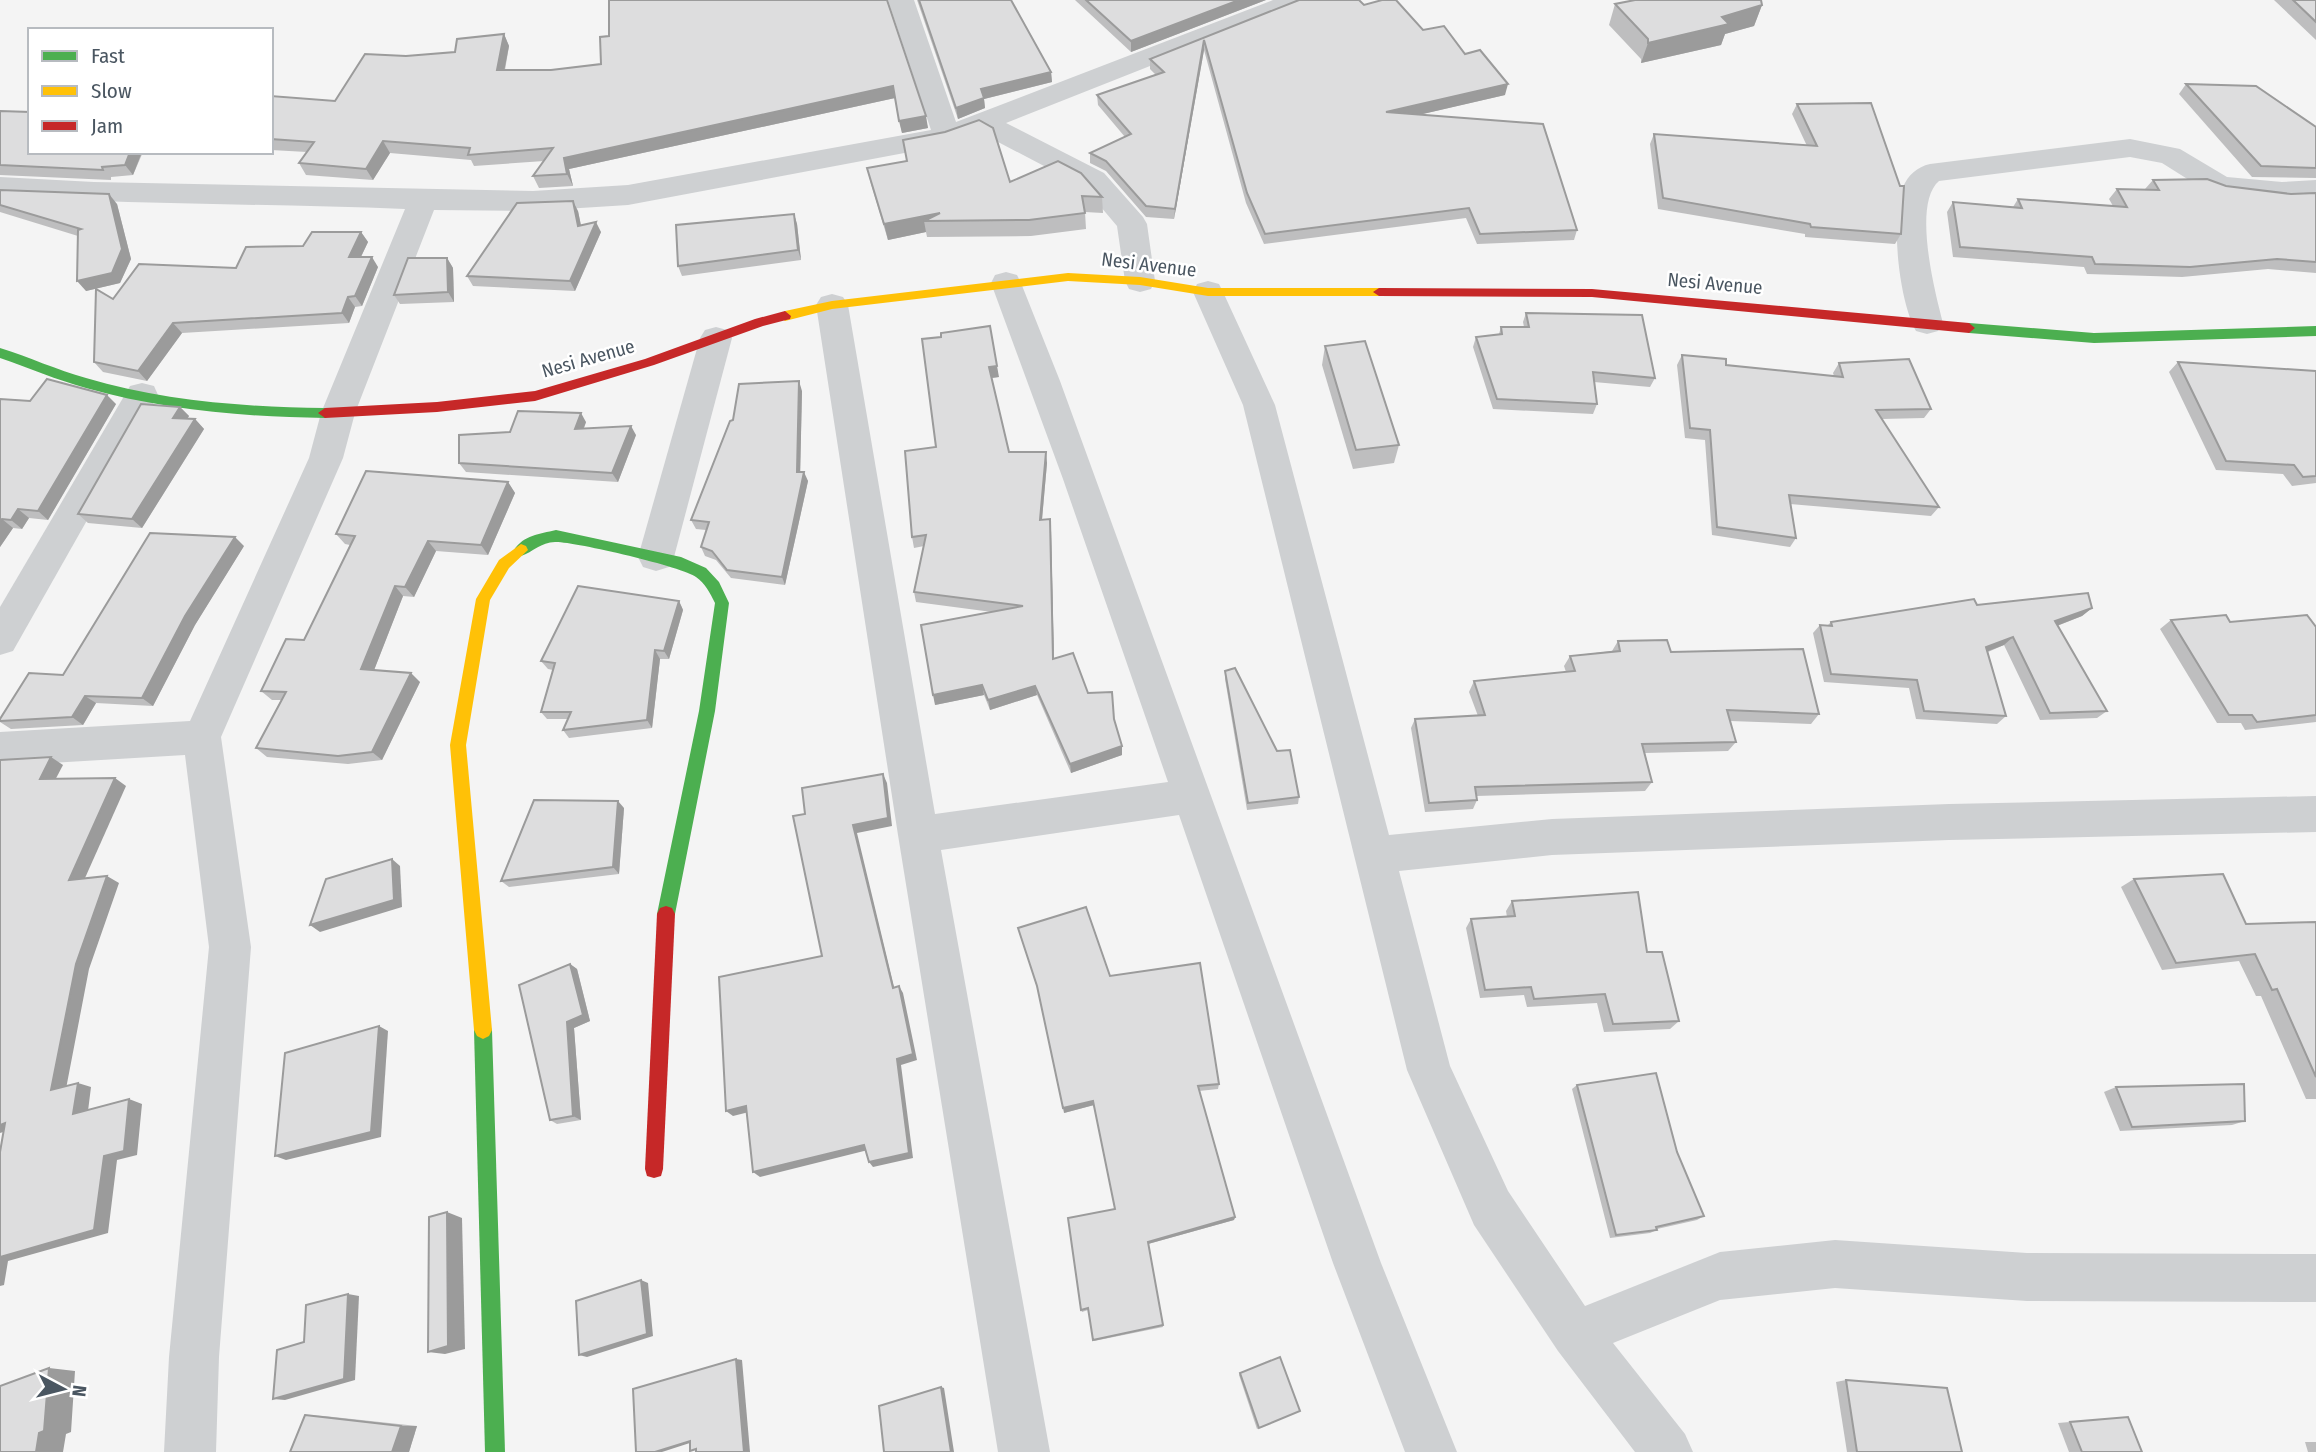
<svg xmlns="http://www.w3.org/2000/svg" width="2316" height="1452" font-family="'Fira Sans Condensed',sans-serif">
  <rect width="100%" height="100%" fill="#f4f4f4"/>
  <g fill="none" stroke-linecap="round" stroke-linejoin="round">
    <g fill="#ced0d2" fill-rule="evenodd">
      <path d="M888 0H914L956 122 1273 0H1308L1304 5 1006 123 1104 173 1143 217 1147 224 1155 281 1151 289 1140 292 1129 289 1125 281 1117 226 1084 187 981 133 947 145 628 205 533 211 434 210 355 413 343 458 221 737 251 947 219 1357 216 1452H164L169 1357 209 947 185 755 0 766V732L190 721 309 458 321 413 405 209C270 204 135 204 0 197V177L94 182 533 191 628 185 931 130Z"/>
      <path d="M2130 139 2180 149 2227 177 2282 182 2316 180V200L2282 202 2218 194 2208 192 2162 163 2130 157 1939 181C1912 204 1935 292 1943 323L1938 331 1927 334 1916 331C1899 301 1890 220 1903 187 1908 175 1917 167 1930 164Z"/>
      <path d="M1006 272 1017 275 1021 283 1060 381 1381 1263 1457 1452H1405L1333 1263 1179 815 941 850 1050 1452H998L898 835 816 305 821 297 832 294 843 297 848 305 935 814 1168 782 1063 479 991 283 995 275Z"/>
      <path d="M1208 281 1219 284 1223 292 1275 405 1389 835 1552 819 1949 804 2316 796V832L1949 840 1552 855 1399 871 1450 1066 1508 1191 1585 1306 1720 1252 1835 1240 2027 1253 2316 1254V1302L2027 1301 1835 1288 1720 1300 1613 1343 1685 1434 1693 1452H1635L1558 1351 1474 1225 1407 1070 1243 405 1193 292 1197 284Z"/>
      <path d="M716 327 727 330 732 338 674 557 669 567 656 571 643 567 638 557 700 338 705 330Z"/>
      <path d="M142 383 154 386 158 395 13 651 0 655V607L130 386Z"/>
    </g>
    <g fill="#4caf50" fill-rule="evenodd">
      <path d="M1969 323 2094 333 2316 326V336L2094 343 1969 333 1963 328Z"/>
      <path d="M0 348C29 357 57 370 86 378 163 401 245 407 325 408L332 413 325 418C245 417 164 410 86 388 57 380 29 368 0 358Z"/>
      <path d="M556 530 681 557 706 568 719 582 729 603 715 711 675 914 672 920 666 922 660 920 657 914 699 711 715 603C710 593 705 583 696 577 684 567 572 541 555 542 541 542 533 552 521 556L516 554 514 550C524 535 539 534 556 530Z"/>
      <path d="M483 1021 489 1024 492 1030 505 1452H485L474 1030 477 1024Z"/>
    </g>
    <g fill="#ffc107" fill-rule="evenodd">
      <path d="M1068 273 1140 277 1208 288H1379L1385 292 1379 296H1208L1140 285 1068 281 832 309 785 321 779 316 785 311 832 301Z"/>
      <path d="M521 544 526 546 528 550 509 568 490 600 466 745 492 1030 489 1036 483 1039 477 1036 474 1030 450 745 476 599 499 560Z"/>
    </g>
    <g fill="#c62828" fill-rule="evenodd">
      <path d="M1379 288 1592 289 1969 323 1975 328 1969 333 1592 297 1379 296 1373 292Z"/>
      <path d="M785 311 791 316 790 319 763 326 654 365 535 401 437 412 325 418 318 413 325 408 437 402 535 391 645 359 755 319Z"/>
      <path d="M666 906 672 908 675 914 663 1169 661 1176 654 1178 647 1176 645 1169 657 914 660 908Z"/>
    </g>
  </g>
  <g fill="#bebebf">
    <path d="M887 0 928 128 902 133 895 98 569 169 573 186 539 188 533 176 544 161 474 166 471 160 390 153 373 180 306 175 299 163 307 152 271 150V96L335 101 406 56 455 52 504 34 509 46 505 70H551L601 64Z"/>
    <path d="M917 0H1011L1051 72 1052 82 984 99 985 108 958 119Z"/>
    <path d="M1075 0H1266L1131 52Z"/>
    <path d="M1299 0 1364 5 1423 30 1465 54 1505 95 1418 115 1577 230 1574 240 1477 244 1466 218 1264 244 1246 203 1204 50 1174 219 1146 217 1106 171 1090 163V153L1125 137 1098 105 1097 95 1156 75 1150 69V59Z"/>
    <path d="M2274 0H2316V40Z"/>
    <path d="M1615 4 1762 5 1754 26 1725 34 1721 45 1641 63V59L1609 25Z"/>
    <path d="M2186 84 2316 127V178L2252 177 2179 94Z"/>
    <path d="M1797 104 1901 234 1895 244 1805 237V234L1658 209 1650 144 1654 134 1807 146 1792 114Z"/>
    <path d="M0 111 30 152H169L167 155 143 152 133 175 111 177V180L0 175Z"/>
    <path d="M867 168 1010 182 1102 197 1103 213 1085 212 1086 229 1031 236 927 237 926 232 888 240 871 184Z"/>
    <path d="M2153 180 2226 186 2291 194 2316 192V273L2268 269 2182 277 2087 274 2084 267 1953 257 1947 212 1953 202 2013 207 2018 199 2113 206 2109 199 2117 189H2145Z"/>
    <path d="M0 190 117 204 131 259 120 283 86 291 78 236 0 212Z"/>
    <path d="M578 211 581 225 601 232 575 291 473 286 467 276Z"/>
    <path d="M794 214 797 224 801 260 682 276 678 266Z"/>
    <path d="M361 232 368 242 361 257 378 267 362 306 355 307 349 323 182 333 147 381 103 372 94 362 113 299 236 268 303 246Z"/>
    <path d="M447 258 453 268 454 302 400 304 394 295Z"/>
    <path d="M1526 313 1655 378 1650 387 1594 382 1597 404 1593 414 1493 409 1473 347 1476 337 1499 334 1501 327H1524L1523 322Z"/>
    <path d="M922 339 999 377 992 378 1009 452 1047 463 1042 520 1050 519 1051 530 1054 658 1114 719 1122 746V755L1071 773 1037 695 990 710 984 695 935 705 992 612 916 602 914 592 924 546 914 548 912 537 936 447Z"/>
    <path d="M1325 346 1399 445 1394 463 1353 469 1322 365Z"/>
    <path d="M1682 355 1726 365 1834 376 1833 373 1839 363 1931 409 1924 418 1882 419 1939 507 1931 516 1790 504 1796 538 1790 547 1712 535 1705 440 1685 438 1677 365Z"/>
    <path d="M2178 362 2316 371V483L2292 486 2283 474 2216 470 2169 372Z"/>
    <path d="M802 391 800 472 808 481 785 585 731 578 716 560 705 556 701 547 706 530 696 529 691 520 733 420Z"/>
    <path d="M0 399 116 404 48 520 29 518 22 529 13 528 0 547Z"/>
    <path d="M180 407 189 416 187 419H195L204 429 142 528 88 523 78 514Z"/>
    <path d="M586 422 584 428 636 435 618 482 466 472 459 463 510 432Z"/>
    <path d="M508 482 515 493 488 555 436 551 414 597 403 596 374 670 420 682 382 760 348 764 267 757 256 748 281 700H272L261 691 304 640 350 545 345 544 336 534Z"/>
    <path d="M244 546 195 625 153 706 96 703 83 725 11 729 0 722V719Z"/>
    <path d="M679 601 683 610 669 659H660L652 728 569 738 563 730 568 719H547L541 712 553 670 548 669 541 661Z"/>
    <path d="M1977 605 2092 608 2082 616 2057 626 2107 711 2097 718 2040 720 2004 645 1988 652 2006 716 1997 724 1916 719 1909 688 1824 682 1813 633 1820 625H1828L1831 622Z"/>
    <path d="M2171 620 2230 622 2316 627V722L2245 730 2241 723H2217L2160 629Z"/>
    <path d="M1618 641 1671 652 1819 714 1811 724 1730 721 1736 742 1728 751 1645 753 1652 782 1645 791 1476 796 1477 800 1473 809 1425 812 1411 728 1415 719 1478 716 1469 692 1474 681 1566 672 1564 666 1570 656 1612 651Z"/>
    <path d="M1225 671 1299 797 1298 804 1247 810 1225 679Z"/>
    <path d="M624 808 619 874 509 887 501 881Z"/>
    <path d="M2134 879 2246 924 2316 922V1099H2306L2261 996H2256L2239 961 2162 970 2121 887Z"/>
    <path d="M1512 901 1647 952 1679 1021 1670 1029 1604 1032 1597 1003 1527 1007 1524 995 1480 998 1466 928 1471 919 1507 917 1506 911Z"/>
    <path d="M570 964 577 969 590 1021 574 1028 581 1120 557 1124 550 1120Z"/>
    <path d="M1110 976 1219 1084 1218 1089 1199 1091 1235 1217 1234 1220 1148 1244 1163 1327 1094 1341 1088 1310 1082 1312 1081 1310 1115 1209 1094 1105 1064 1113Z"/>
    <path d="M1577 1085 1677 1152 1704 1216 1697 1220 1657 1229V1230L1650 1233 1610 1238 1572 1089Z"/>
    <path d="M2116 1087 2245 1121 2232 1125 2120 1131 2104 1092Z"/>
    <path d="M1240 1373 1300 1411 1257 1429 1239 1375Z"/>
    <path d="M1846 1380 1962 1452H1847L1836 1382Z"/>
    <path d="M305 1415 324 1416 417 1426 409 1452H290Z"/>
    <path d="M2128 1417 2142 1452H2069L2058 1423Z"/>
    <path d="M2305 1442H2316V1452H2308Z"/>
  </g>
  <g fill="#9b9b9b">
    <path d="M1239 0H1266L1131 52V41Z"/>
    <path d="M1762 5 1754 26 1725 34 1721 45 1641 63 1648 43 1722 17Z"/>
    <path d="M504 34 509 46 502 82 497 70Z"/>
    <path d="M1204 40V50L1174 219 1175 209Z"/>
    <path d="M1051 72 1052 82 984 99 985 108 958 119 956 108 981 89Z"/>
    <path d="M1508 84 1505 95 1384 123 1386 112Z"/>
    <path d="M893 86 895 98 569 169 573 186 567 174 564 158Z"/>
    <path d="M926 116 928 128 902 133 899 121Z"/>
    <path d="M383 141 390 153 373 180 366 169Z"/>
    <path d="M130 152H142L133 175 125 165Z"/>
    <path d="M109 194 117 204 131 259 120 283 86 291 77 281Z"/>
    <path d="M573 201 578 211 583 236 578 226Z"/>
    <path d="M940 213 924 221 926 232 888 240 884 224Z"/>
    <path d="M794 214 797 224 801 260 798 250Z"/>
    <path d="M596 222 601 232 575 291 570 281Z"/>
    <path d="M361 232 368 242 356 267 349 257Z"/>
    <path d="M372 257 378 267 362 306 355 296Z"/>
    <path d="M447 258 453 268 454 302 448 292Z"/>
    <path d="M348 297 355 307 349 323 342 313Z"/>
    <path d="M173 323 182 333 147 381 138 371Z"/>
    <path d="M997 366 999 377 991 378 989 367Z"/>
    <path d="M799 381 802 391 800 481 797 472Z"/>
    <path d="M107 395 116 404 48 520 38 511Z"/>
    <path d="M180 407 189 416 182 427 173 418Z"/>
    <path d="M581 413 586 422 580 438 575 429Z"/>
    <path d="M195 419 204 429 142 528 132 519Z"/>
    <path d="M631 426 636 435 618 482 612 473Z"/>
    <path d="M1046 452 1047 463 1041 530 1040 520Z"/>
    <path d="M804 472 808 481 785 585 782 577Z"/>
    <path d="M508 482 515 493 488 555 481 545Z"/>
    <path d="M18 509 29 518 22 529 11 520Z"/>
    <path d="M2 519 13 528 0 547V522Z"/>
    <path d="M1050 519 1051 530 1054 668 1053 659Z"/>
    <path d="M235 537 244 546 195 625 153 706 142 698 185 616Z"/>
    <path d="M428 541 436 551 414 597 405 587Z"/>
    <path d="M395 586 403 596 371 678 361 669Z"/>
    <path d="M679 601 683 610 669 659 664 651Z"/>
    <path d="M2092 608 2082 616 2046 630 2055 621Z"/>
    <path d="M2013 637 2004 645 1978 655 1986 647Z"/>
    <path d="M655 650 660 659 652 728 647 720Z"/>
    <path d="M411 673 420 682 382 760 372 752Z"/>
    <path d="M982 685 984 695 935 705 933 695Z"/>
    <path d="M1035 686 1037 695 990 710 988 700Z"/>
    <path d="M85 696 96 703 83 725 72 717Z"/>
    <path d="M1122 746V755L1071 773 1070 764Z"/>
    <path d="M51 757 63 765 52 786 40 779Z"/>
    <path d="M883 774 887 783 892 826 857 833 896 995 893 988 853 825Z"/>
    <path d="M115 778 126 786 81 887 69 880Z"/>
    <path d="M618 801 624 808 619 874 613 867Z"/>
    <path d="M392 859 400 866 402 907 320 932 310 925Z"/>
    <path d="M107 876 119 883 89 969 65 1094 51 1090 76 964Z"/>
    <path d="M570 964 577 969 590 1021 574 1028 581 1120 573 1116 567 1022Z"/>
    <path d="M899 986 903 993 917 1060 901 1065 913 1158 873 1167 869 1162 897 1059Z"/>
    <path d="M379 1026 388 1031 381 1137 286 1160 275 1156Z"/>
    <path d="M78 1083 91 1087 87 1119 73 1114Z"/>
    <path d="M129 1099 142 1104 137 1155 117 1160 108 1233 8 1261 4 1285 0 1286V1257L104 1156Z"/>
    <path d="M1093 1101 1094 1105 1064 1113 1063 1108Z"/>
    <path d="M746 1106 753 1111 733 1116 726 1111Z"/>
    <path d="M5 1123 19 1127 0 1133V1125Z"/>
    <path d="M864 1145 868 1150 760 1177 753 1172Z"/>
    <path d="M447 1212 462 1218 465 1349 445 1354 428 1352Z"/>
    <path d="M1235 1217 1234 1220 1148 1244V1242Z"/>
    <path d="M641 1280 648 1283 653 1336 587 1357 579 1355Z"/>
    <path d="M348 1294 359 1296 355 1380 285 1400 273 1399Z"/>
    <path d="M736 1359 742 1360 750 1452H744Z"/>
    <path d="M49 1368 75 1371 71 1432 66 1434 63 1452H36Z"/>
    <path d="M941 1387 944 1388 954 1452H951Z"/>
    <path d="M401 1426H417L409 1452H392Z"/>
    <path d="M690 1441H696L662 1452H655Z"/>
  </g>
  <g fill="#ddddde" stroke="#9b9b9b" stroke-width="2">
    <path d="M609 0H887L926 116 899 121 893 86 564 158 567 174 533 176 553 148 468 155 470 148 383 141 366 169 299 163 314 142 271 139V96L335 101 365 54 406 56 455 52 457 39 504 34 497 70H551L601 64 600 37 609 36Z"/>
    <path d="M919 0H1011L1051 72 981 89 984 98 956 108Z"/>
    <path d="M1086 0H1239L1131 41Z"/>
    <path d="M1299 0H1359L1364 5 1382 0H1396L1423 30 1444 26 1465 54 1480 50 1508 84 1386 112 1543 124 1577 230 1480 234 1469 208 1265 234 1247 193 1204 40 1175 209 1146 206 1106 161 1090 153 1131 134 1097 95 1164 72 1150 59Z"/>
    <path d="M1635 0H1761L1762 5 1722 17 1729 24 1648 43V39L1615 4Z"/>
    <path d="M2293 0H2316V22Z"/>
    <path d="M2186 84 2256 86 2316 127V168L2261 166Z"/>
    <path d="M1871 103 1900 186H1904L1901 234 1811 227 1810 224 1663 198 1654 134 1817 146 1797 104Z"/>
    <path d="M0 111 30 112V152H130L125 165 102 167 103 170 0 165Z"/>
    <path d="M979 120 993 128 1010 182 1058 161 1081 173 1102 197 1082 196 1085 213 1029 220 924 221 940 213 884 224 867 168 907 161 903 140 945 132Z"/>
    <path d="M2207 179 2226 186 2291 194 2316 193V262L2277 259 2190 267 2095 264 2092 257 1960 247 1953 202 2022 208 2018 199 2127 207 2117 189 2159 190 2153 180Z"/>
    <path d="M0 190 109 194 122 249 112 273 77 281 78 230 81 229 0 205Z"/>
    <path d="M573 201 578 226 596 222 570 281 467 276 517 203Z"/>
    <path d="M794 214 798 250 678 266 676 225Z"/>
    <path d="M312 232H361L349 257H372L355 296 348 297 342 313 173 323 138 371 94 362 96 289 113 299 139 264 236 268 246 247 303 246Z"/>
    <path d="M408 258H447L448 292 394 295Z"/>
    <path d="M1526 313 1642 315 1655 378 1593 372 1597 404 1497 399 1476 337 1502 334 1501 327H1529Z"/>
    <path d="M990 326 997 366 989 367 1009 452H1046L1040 520 1050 519 1053 659 1073 653 1088 693 1112 692 1114 719 1122 746 1070 764 1035 686 988 700 982 685 933 695 921 625 1023 606 914 592 926 535 912 537 905 451 936 447 922 339 941 337V333Z"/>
    <path d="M1365 341 1399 445 1356 450 1325 346Z"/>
    <path d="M1682 355 1726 359V365L1843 377 1839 363 1909 359 1931 409 1876 410 1939 507 1789 495 1796 538 1717 527 1710 430 1690 428Z"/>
    <path d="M2178 362 2316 371V476L2303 477 2294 465 2226 461Z"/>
    <path d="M47 379 107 395 38 511 18 509 11 520 2 519 0 522V399L30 401Z"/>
    <path d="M799 381 797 472H804L782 577 727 570 712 551 701 547 709 522 691 520 730 421 733 420 739 384Z"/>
    <path d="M141 404 180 407 173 418 195 419 132 519 78 514Z"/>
    <path d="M518 411 581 413 575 429 631 426 612 473 459 463V435L510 432Z"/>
    <path d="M366 471 508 482 481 545 428 541 405 587 395 586 361 669 411 673 372 752 338 756 256 748 286 692 261 691 286 639 304 640 355 536 336 534Z"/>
    <path d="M150 533 235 537 185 616 142 698 85 696 72 717 0 721V719L29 673 63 675Z"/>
    <path d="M578 586 679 601 664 651 655 650 647 720 563 730 571 712H541L555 663 541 661Z"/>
    <path d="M2088 593 2092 608 2055 621 2107 711 2050 713 2013 637 1986 647 2006 716 1924 711 1917 680 1831 674 1820 625 1832 626 1831 622 1974 599 1977 605Z"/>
    <path d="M2226 615 2230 622 2307 615 2316 627V715L2257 722 2252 715H2229L2171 620Z"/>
    <path d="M1667 640 1671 652 1803 649 1819 714 1727 710 1736 742 1642 744 1652 782 1475 787 1477 800 1429 803 1415 719 1485 715 1474 681 1575 671 1570 656 1620 651 1618 641Z"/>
    <path d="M1235 668 1277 751 1290 750 1299 797 1248 803 1225 671Z"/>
    <path d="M51 757 40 779 115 778 69 880 107 876 76 964 51 1090 78 1083 73 1114 129 1099 124 1151 104 1156 94 1230 0 1257V1152L5 1123 0 1125V760Z"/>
    <path d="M883 774 888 818 853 825 893 988 899 986 913 1054 897 1059 909 1153 869 1162 864 1145 753 1172 746 1106 726 1111 719 977 822 956 793 816 805 814 802 788Z"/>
    <path d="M534 800 618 801 613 867 501 881Z"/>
    <path d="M392 859 394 900 310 925 326 879Z"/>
    <path d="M2223 874 2246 924 2316 922V1077L2277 989 2272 990 2255 954 2176 963 2134 879Z"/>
    <path d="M1638 892 1647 952H1662L1679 1021 1613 1024 1605 994 1534 999 1531 987 1485 990 1471 919 1515 916 1512 901Z"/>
    <path d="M1086 907 1110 976 1200 963 1219 1084 1198 1086 1235 1217 1148 1242 1163 1325 1093 1340 1088 1308 1081 1310 1068 1218 1115 1209 1093 1101 1063 1108 1037 986 1018 928Z"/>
    <path d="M570 964 583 1015 567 1022 573 1116 550 1120 519 985Z"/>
    <path d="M379 1026 371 1132 275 1156 285 1053Z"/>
    <path d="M1656 1073 1677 1152 1704 1216 1656 1227 1657 1230 1616 1235 1577 1085Z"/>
    <path d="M2244 1084 2245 1121 2132 1127 2116 1087Z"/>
    <path d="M447 1212 448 1346 428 1352 429 1217Z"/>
    <path d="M641 1280 647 1334 579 1355 576 1301Z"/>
    <path d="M348 1294 344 1379 273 1399 277 1350 304 1342 306 1305Z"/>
    <path d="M1280 1357 1300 1411 1259 1428 1240 1373Z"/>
    <path d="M736 1359 744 1452H696V1449L690 1451V1441L655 1452H636L633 1389Z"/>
    <path d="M49 1368 44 1431 39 1433 36 1452H0V1386Z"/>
    <path d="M1846 1380 1947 1388 1962 1452H1857Z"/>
    <path d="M941 1387 951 1452H884L879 1406Z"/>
    <path d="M305 1415 401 1426 392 1452H290Z"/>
    <path d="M2128 1417 2142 1452H2082L2070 1422Z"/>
  </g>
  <g text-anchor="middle" stroke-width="5" stroke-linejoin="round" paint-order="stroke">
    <g font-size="19" fill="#4a5661" stroke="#fff">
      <text transform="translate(1149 264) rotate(7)" y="7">Nesi Avenue</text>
      <text transform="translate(1715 283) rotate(5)" y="7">Nesi Avenue</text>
      <text transform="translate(588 358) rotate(-16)" y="7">Nesi Avenue</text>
    </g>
  </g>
  <rect x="28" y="28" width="245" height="126" fill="#ffffff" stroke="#b7bbc0" stroke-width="2"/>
  <rect x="42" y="51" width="35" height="10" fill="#4caf50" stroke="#b7bbc0" stroke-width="2"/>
  <text x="91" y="63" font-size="21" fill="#4a5661">Fast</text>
  <rect x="42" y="86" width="35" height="10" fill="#ffc107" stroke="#b7bbc0" stroke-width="2"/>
  <text x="91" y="98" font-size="21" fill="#4a5661">Slow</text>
  <rect x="42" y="121" width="35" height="10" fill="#c62828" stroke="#b7bbc0" stroke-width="2"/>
  <text x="91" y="133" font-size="21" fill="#4a5661">Jam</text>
  <g transform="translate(63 1389) rotate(97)" stroke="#ffffff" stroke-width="5" paint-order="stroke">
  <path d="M0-5L12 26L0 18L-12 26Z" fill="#4a5661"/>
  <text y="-10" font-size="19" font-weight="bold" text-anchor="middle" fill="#4a5661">N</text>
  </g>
</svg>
